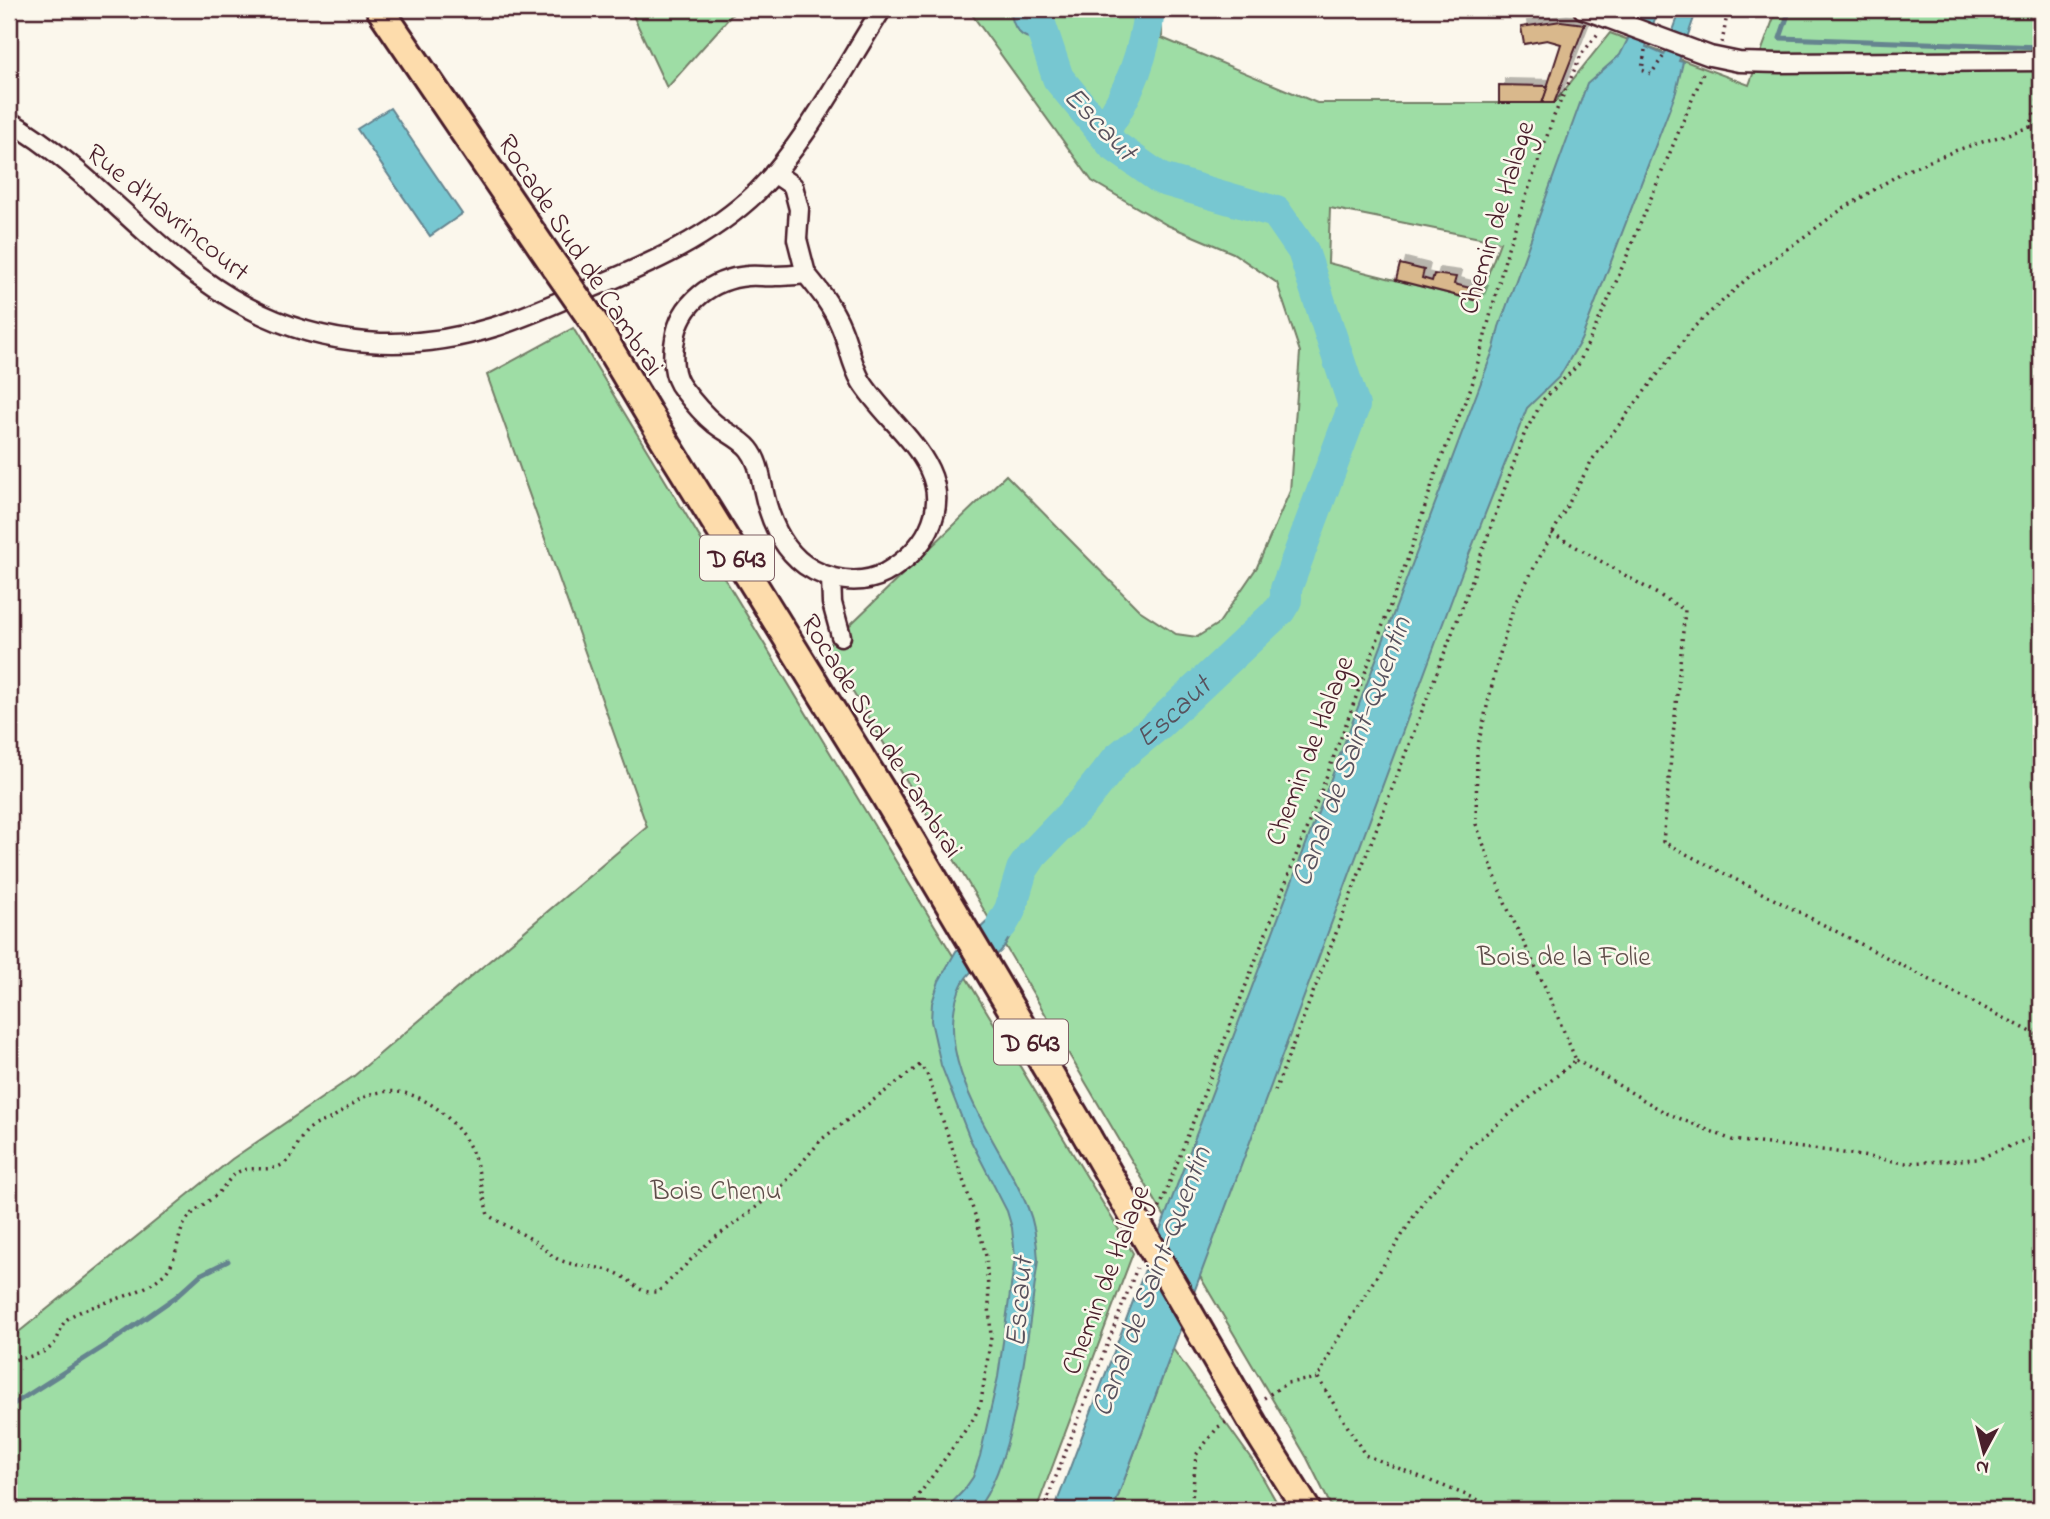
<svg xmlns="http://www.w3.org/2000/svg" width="2050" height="1519" font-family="'Indie Flower',sans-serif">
  <defs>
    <filter id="shadow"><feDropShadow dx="6" dy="-6" stdDeviation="0" flood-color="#0004"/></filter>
  </defs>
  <rect width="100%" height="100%" fill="#fbf7ec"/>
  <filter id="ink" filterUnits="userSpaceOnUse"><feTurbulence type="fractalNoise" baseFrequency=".0143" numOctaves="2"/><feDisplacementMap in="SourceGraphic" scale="14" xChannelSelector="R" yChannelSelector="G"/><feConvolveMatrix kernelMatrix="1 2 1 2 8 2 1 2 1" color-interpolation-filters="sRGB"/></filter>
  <g filter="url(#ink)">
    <g fill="#9edda5" stroke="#747e68" stroke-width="2" fill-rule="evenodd">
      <path d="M630 9H737L667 88Z"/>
      <path d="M968 9H1011V15L1044 13 1043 9H1162V38L1317 103H1554L1610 33 1749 85 1777 9H2041V1510H1333L1307 1458 945 844 826 648 1006 475 1139 610 1176 634 1197 637 1219 623 1257 567 1290 491 1300 352 1277 283 1233 253 1167 225 1092 181ZM1330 208 1500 242 1478 301 1328 263Z"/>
      <path d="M573 328 1133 1253 1036 1510H9V1340L232 1159 354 1076 647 827 487 375Z"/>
      <path d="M1173 1349 1255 1464 1281 1510H1113Z"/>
    </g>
    <g fill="#77c7d1" stroke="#65848f" stroke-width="2">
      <path d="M1011 9H1043L1045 30 1041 37C1022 43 1011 27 1011 9Z"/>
      <path d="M1643 9H1658L1646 47 1664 55 1681 9H1697L1679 61 1683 62 1676 92 1581 340 1560 376 1527 408 1462 572 1113 1510H1054L1494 348 1499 327 1587 84 1620 55Z"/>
      <path d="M390 108 462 214 430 236 357 129Z"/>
      <path d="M1007 879 1029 889C1024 904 1010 941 1000 952 984 967 968 966 959 991 932 1066 1001 1143 1028 1208 1035 1225 1037 1242 1038 1260 1029 1323 1017 1463 976 1510H945L964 1490 973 1477 980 1456 998 1377 1015 1258 1012 1228 1007 1211 970 1139 941 1065 931 1021 932 1003 939 981 956 951 995 914 1002 902Z"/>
    </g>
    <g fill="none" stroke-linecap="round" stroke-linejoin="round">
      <g stroke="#65848f" stroke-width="5">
        <path d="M1790 9 1780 38 2041 47"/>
        <path d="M9 1407 111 1342 177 1296 200 1275 228 1261"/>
      </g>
      <g stroke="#77c7d1" stroke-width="32">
        <path d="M1103 132C1128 96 1145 53 1149 9"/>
        <path id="s1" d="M1002 924 1010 910 1022 870 1032 855 1083 802 1118 758 1158 725 1280 610 1286 600V589L1354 406 1303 251 1276 212 1161 179 1113 145 1058 78 1035 9"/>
      </g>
    </g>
    <g fill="#d9b88c" stroke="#4a1f2b" stroke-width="2" filter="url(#shadow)">
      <path d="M1561 21 1585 24 1554 103H1542L1561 44 1547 40 1524 44 1521 27Z"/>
      <path d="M1499 85 1548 86 1542 103H1499Z"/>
      <path d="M1400 264 1424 270 1422 278 1432 281 1434 274 1456 277 1454 284 1482 291 1478 301 1396 280Z"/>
    </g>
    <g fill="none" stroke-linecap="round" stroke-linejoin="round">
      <defs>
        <g id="minor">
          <path d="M1583 9 1710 56 1739 62 1780 63 2041 61"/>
          <path d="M9 121C97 172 157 260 247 307 324 348 412 353 494 327 526 317 558 302 589 289 650 264 709 238 757 192 806 143 844 68 882 9"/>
          <path d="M774 173 793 186 799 209 797 239 806 274"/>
          <path d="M806 274C819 290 833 307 841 327 849 345 851 363 861 381 889 427 959 467 929 529 920 548 904 562 885 573 860 586 828 581 805 565 780 547 769 518 763 488 760 475 758 460 749 449 741 439 725 432 715 424 704 415 692 401 683 389 672 376 672 355 675 339 680 303 712 279 748 276 757 275 766 277 775 276 785 276 796 275 806 274Z"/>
          <path d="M831 578 832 603 841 636"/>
        </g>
        <g id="highway">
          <path d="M380 9 556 268"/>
          <path d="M593 321 668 446 883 793 1088 1138"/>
          <path d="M1258 1432 1307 1510"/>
        </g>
      </defs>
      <use href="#minor" stroke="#4a1f2b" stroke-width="23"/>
      <use href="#highway" stroke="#4a1f2b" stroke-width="32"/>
      <g stroke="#4a1f2b" stroke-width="3.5" stroke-dasharray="2 5" stroke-linecap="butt">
        <path d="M1722 43 1728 9"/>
        <path d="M1645 50 1642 70 1651 74 1663 57"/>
        <path d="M2030 127 2041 126"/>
        <path d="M1552 533 1685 610 1663 842 2041 1037"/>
        <path d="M1576 1060 1664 1112 1732 1140 1830 1151 1906 1163 1977 1159 2041 1134"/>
        <path d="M1275 1091 1463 605 1525 432 1544 399 1578 365 1611 294 1704 71"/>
        <path d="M1157 1215 1321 791 1412 547 1437 469 1472 385 1508 248 1554 116 1581 55 1600 31"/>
        <path d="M9 1361C24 1357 47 1356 56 1341 62 1331 59 1323 73 1315 103 1300 138 1298 164 1274 180 1259 175 1233 189 1217 198 1207 209 1202 218 1193 225 1186 231 1175 240 1171 256 1165 272 1174 286 1162 296 1153 298 1139 307 1131 315 1123 326 1122 335 1116 347 1109 357 1099 371 1094 409 1083 445 1108 465 1139 480 1161 481 1189 488 1215 502 1224 516 1230 531 1239 542 1245 549 1256 562 1261 580 1268 603 1265 620 1275 638 1284 635 1293 658 1292L709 1242 748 1214 782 1186 822 1139 920 1065 927 1074 976 1218 986 1256 991 1337 981 1402 974 1418 908 1510"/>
        <path d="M1318 1378 1365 1455 1504 1510"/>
        <path d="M1264 1398 1287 1383 1318 1378 1334 1345 1422 1203 1471 1146 1576 1060 1545 987 1505 903 1476 824 1477 749 1497 664 1514 605 1592 460 1694 327 1751 275 1841 210 1903 172 1957 150 2030 127 2041 91"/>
        <path d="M1043 1510 1137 1268"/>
        <path d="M1191 1510 1196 1455 1218 1427 1228 1421"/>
      </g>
      <use href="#minor" stroke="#fbf7ec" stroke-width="18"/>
      <use href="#highway" stroke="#fddcac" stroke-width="26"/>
      <defs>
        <g id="highway-bridge">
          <path d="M556 268 593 321"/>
          <path d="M1088 1138 1258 1432"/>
        </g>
      </defs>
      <use href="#highway-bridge" stroke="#4a1f2b" stroke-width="32" stroke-linecap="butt"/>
      <use href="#highway-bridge" stroke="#fddcac" stroke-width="26"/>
    </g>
  </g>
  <g text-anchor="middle" stroke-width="5" stroke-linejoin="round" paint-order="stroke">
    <g fill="#fbf7ec" stroke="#7f6065" stroke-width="2">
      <rect x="700" y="535.5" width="74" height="45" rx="5"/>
      <rect x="994" y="1019.5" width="74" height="45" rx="5"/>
    </g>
    <g font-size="26" font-weight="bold" fill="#4a1f2b">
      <text x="737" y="567">D 643</text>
      <text x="1031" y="1051">D 643</text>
    </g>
    <g font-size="28" fill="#4a1f2b" stroke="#fbf7ec">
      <text transform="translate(169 211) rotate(39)" y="10">Rue d'Havrincourt</text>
      <text transform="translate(1495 217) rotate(-73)" y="10">Chemin de Halage</text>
      <text transform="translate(582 254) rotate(57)" y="10">Rocade Sud de Cambrai</text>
      <text transform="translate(883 735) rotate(58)" y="10">Rocade Sud de Cambrai</text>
      <text transform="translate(1308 750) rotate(-69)" y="10">Chemin de Halage</text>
      <text transform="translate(1104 1279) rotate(-69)" y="10">Chemin de Halage</text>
    </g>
    <g font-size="28" fill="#5f4e4a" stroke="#fbf7ec">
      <text x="1564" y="965">Bois de la Folie</text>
      <text x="716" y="1199">Bois Chenu</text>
    </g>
    <g font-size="30" font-style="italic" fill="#58515d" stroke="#fbf7ec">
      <text transform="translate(1101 123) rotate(46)" y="10">Escaut</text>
      <text dy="10" stroke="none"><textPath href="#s1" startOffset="278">Escaut</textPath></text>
      <text transform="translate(1350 751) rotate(-69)" y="10">Canal de Saint-Quentin</text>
      <text transform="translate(1150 1281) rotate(-69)" y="10">Canal de Saint-Quentin</text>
      <text transform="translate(1018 1302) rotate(-85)" y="10">Escaut</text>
    </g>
  </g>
  <rect width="2050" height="1519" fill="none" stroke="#fbf7ec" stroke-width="35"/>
  <rect x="18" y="18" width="2015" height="1484" fill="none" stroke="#4a1f2b" stroke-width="2.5" filter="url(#ink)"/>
  <g transform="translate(1984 1452) rotate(187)" stroke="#fbf7ec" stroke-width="5" paint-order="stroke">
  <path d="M0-5L12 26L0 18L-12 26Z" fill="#4a1f2b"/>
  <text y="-10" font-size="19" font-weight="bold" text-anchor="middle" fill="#4a1f2b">N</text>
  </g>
</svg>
